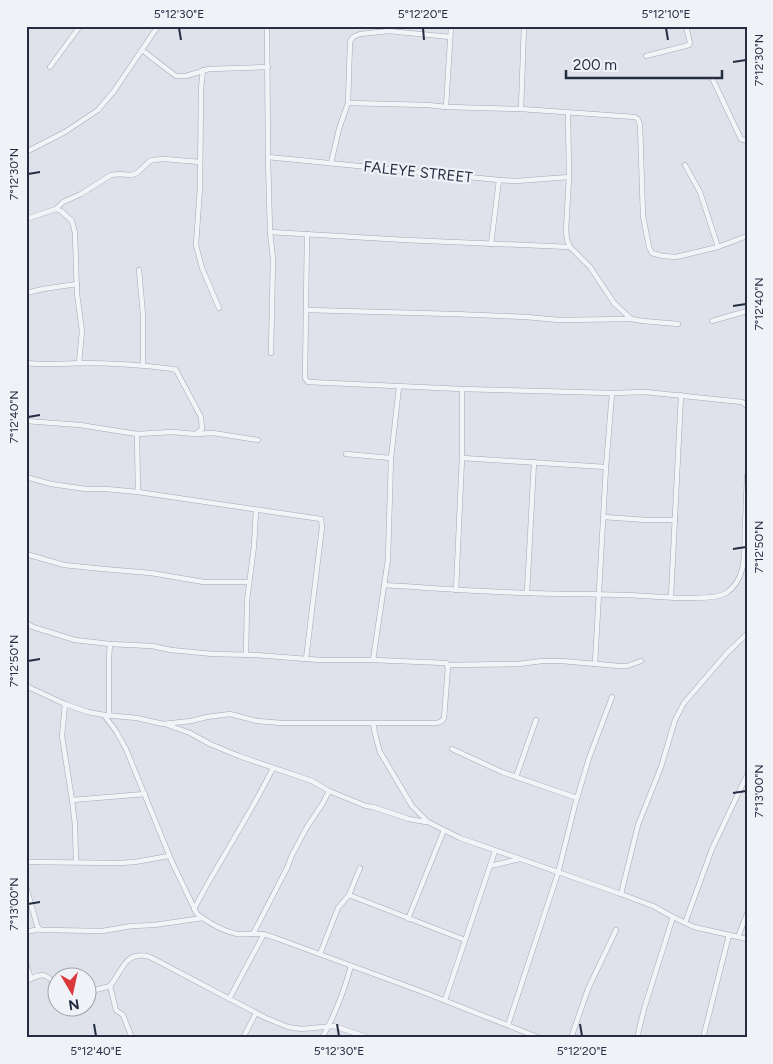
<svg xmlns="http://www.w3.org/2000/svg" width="773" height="1064" font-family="Figtree,sans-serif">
  <rect width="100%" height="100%" fill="#dfe2ea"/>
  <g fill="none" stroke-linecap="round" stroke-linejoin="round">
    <defs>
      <g id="street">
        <path d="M267 26 268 157 270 232 273 259 271 353"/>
        <path d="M142 50 172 73 176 76H186L209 69 268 67"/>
        <path d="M646 56 689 45 690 43 686 26"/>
        <path d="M50 67 80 26"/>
        <path d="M203 70 201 89 200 187 196 245 202 268 219 308"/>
        <path d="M713 80 741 139 743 140 747 139"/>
        <path d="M348 103 428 105 446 107 521 109 635 117 638 119 640 125 643 216 649 247 652 253 662 256 676 257 718 247 747 236"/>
        <path d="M446 107 451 26"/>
        <path d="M521 109 524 26"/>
        <path d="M568 113 569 177 566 230 567 240 570 247 590 267 614 303 631 319 643 321 678 324"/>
        <path d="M26 152 65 132 98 110 114 91 158 26"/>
        <path d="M268 157 499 180 516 181 569 177"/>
        <path d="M331 163 339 129 348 103 350 42 353 37 360 34 389 31 450 37"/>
        <path d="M685 165 700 192 718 247"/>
        <path d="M56 209 61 211 72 221 75 233 77 294 82 331 79 363"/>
        <path d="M26 219 56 209 63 202 81 194 111 175 119 174 131 175 137 173 150 161 153 160 164 159 200 162"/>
        <path d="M270 232 405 240 570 247"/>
        <path d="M307 234 305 378 308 382 462 389 612 393 645 392 742 402 747 406"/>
        <path d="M491 244 499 180"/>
        <path d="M139 270 143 315V365"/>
        <path d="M26 293 43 289 77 284"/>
        <path d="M307 310 453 314 526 317 559 320 631 319"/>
        <path d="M712 321 747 311"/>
        <path d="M26 363C44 365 62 364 80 363 111 363 143 365 173 369L176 370 201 417 202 429 197 433"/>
        <path d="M26 421 80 425 137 434 172 432 196 434 213 433 258 440"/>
        <path d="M137 434 138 492"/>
        <path d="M346 454 391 458"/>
        <path d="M462 458 606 467"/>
        <path d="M747 476 745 527 747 526"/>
        <path d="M26 477 51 484 86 489H106L138 492 321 519 322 527 306 659"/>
        <path d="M604 517 646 520H675"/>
        <path d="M26 554 64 565 103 569 151 573 204 582H249"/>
        <path d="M384 585C432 588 480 592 529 593 560 594 592 594 624 595 646 595 710 603 726 593 748 579 744 549 745 527"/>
        <path d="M456 590 462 458V389"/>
        <path d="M527 593 534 462"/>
        <path d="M671 597 681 395"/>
        <path d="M26 623 33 627 75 640 110 644 152 646 171 650 213 654 256 655 320 660H373L446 663 448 667 444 718C442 722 439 723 435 723H282L257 721 230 714 207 717 191 721 163 724 137 718 104 715 88 712 65 704 26 686"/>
        <path d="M246 655 247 601 254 546 256 510"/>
        <path d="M373 660 388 559 391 458 399 387"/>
        <path d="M595 664 606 467 612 393"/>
        <path d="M447 665 519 664 542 661H562L619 666H627L641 661"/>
        <path d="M65 704 62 736 72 800 75 825 76 862"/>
        <path d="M104 715 116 731 126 749 172 862 197 914C209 923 222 931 237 934 243 935 250 933 257 934 262 934 267 935 273 937L423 992 540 1038"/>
        <path d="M109 716V657L110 644"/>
        <path d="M373 723 376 738 380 752 412 806 428 822 460 838 621 894 653 906 673 917 694 927 747 939"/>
        <path d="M165 724 190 733 210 744 239 756 312 781 329 791 366 806 373 807 409 819 426 822"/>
        <path d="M452 749 502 772 577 798"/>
        <path d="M516 777 536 720"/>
        <path d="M72 800 145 794"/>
        <path d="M26 862 120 863 135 862 169 856"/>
        <path d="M490 866 520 859"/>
        <path d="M26 887 37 925 39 929"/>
        <path d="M621 894 638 825 661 767 675 720 684 703 727 653 747 634"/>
        <path d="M349 895 465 940"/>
        <path d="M194 909C219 861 249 817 273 768"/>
        <path d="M408 919 444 830"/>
        <path d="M685 923 712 849 747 775"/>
        <path d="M26 932 39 929 42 930 102 931 132 926 154 925 203 918"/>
        <path d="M253 934 287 868 292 855 307 827 323 803 329 791"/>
        <path d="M738 937 747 914"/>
        <path d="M320 954 338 908 349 895 360 868"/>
        <path d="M26 964 31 979"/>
        <path d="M26 981C43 973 44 972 58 986"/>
        <path d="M110 986 116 1010 123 1015 132 1038"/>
        <path d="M88 992 110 986C123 970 125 950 150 957L266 1018 288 1027 302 1029 334 1026 369 1038"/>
        <path d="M229 999 264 934"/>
        <path d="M445 1000 495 851"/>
        <path d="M508 1025 558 873 575 805 589 758 612 697"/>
        <path d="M243 1038 256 1013"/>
        <path d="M322 1038C335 1015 344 991 351 966"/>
        <path d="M571 1038 588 989 616 930"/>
        <path d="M637 1038 644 1009 673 917"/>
        <path d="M703 1038 729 935"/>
      </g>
    </defs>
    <use href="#street" stroke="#a4a8b5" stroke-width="5.5"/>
    <use href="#street" stroke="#f3f4f8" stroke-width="4.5"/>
  </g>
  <path fill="none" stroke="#262d43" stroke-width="2" d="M179 28 181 40M423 28 424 40M666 28 668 40M733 62 746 60M28 174 40 172M733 306 746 304M28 417 40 415M733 549 746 547M28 661 40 659M733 793 746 791M28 904 40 902M94 1024 96 1036M337 1024 339 1036M580 1024 582 1036"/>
  <g text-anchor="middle" stroke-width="4.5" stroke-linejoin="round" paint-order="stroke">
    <g font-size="15" fill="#262d43" stroke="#eff2f7">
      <text transform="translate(418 172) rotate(6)" y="5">FALEYE STREET</text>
    </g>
  </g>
  <rect width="773" height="1064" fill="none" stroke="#eff2f7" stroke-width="55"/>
  <g transform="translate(72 992) rotate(171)"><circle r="24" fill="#eff2f7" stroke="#9fa3af"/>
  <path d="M0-4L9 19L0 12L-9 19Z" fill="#db383b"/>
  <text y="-8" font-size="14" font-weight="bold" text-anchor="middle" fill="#262d43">N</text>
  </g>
  <path d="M566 70v8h156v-8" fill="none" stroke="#262d43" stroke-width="2.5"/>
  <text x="573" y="70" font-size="15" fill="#262d43" stroke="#eff2f7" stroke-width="4" paint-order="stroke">200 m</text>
  <rect x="28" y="28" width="718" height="1008" fill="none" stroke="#262d43" stroke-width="2"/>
  <g font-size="12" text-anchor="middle" fill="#262d43">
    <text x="179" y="18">5°12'30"E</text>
    <text x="423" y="18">5°12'20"E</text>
    <text x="666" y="18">5°12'10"E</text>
    <text transform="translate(759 60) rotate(-90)" y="4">7°12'30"N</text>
    <text transform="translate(14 174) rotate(-90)" y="4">7°12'30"N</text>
    <text transform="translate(759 304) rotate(-90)" y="4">7°12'40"N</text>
    <text transform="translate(14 417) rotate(-90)" y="4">7°12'40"N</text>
    <text transform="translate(759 547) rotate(-90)" y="4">7°12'50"N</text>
    <text transform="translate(14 661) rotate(-90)" y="4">7°12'50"N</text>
    <text transform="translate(759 791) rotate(-90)" y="4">7°13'00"N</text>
    <text transform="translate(14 904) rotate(-90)" y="4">7°13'00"N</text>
    <text x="96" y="1055">5°12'40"E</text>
    <text x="339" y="1055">5°12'30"E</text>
    <text x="582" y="1055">5°12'20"E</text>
  </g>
</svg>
